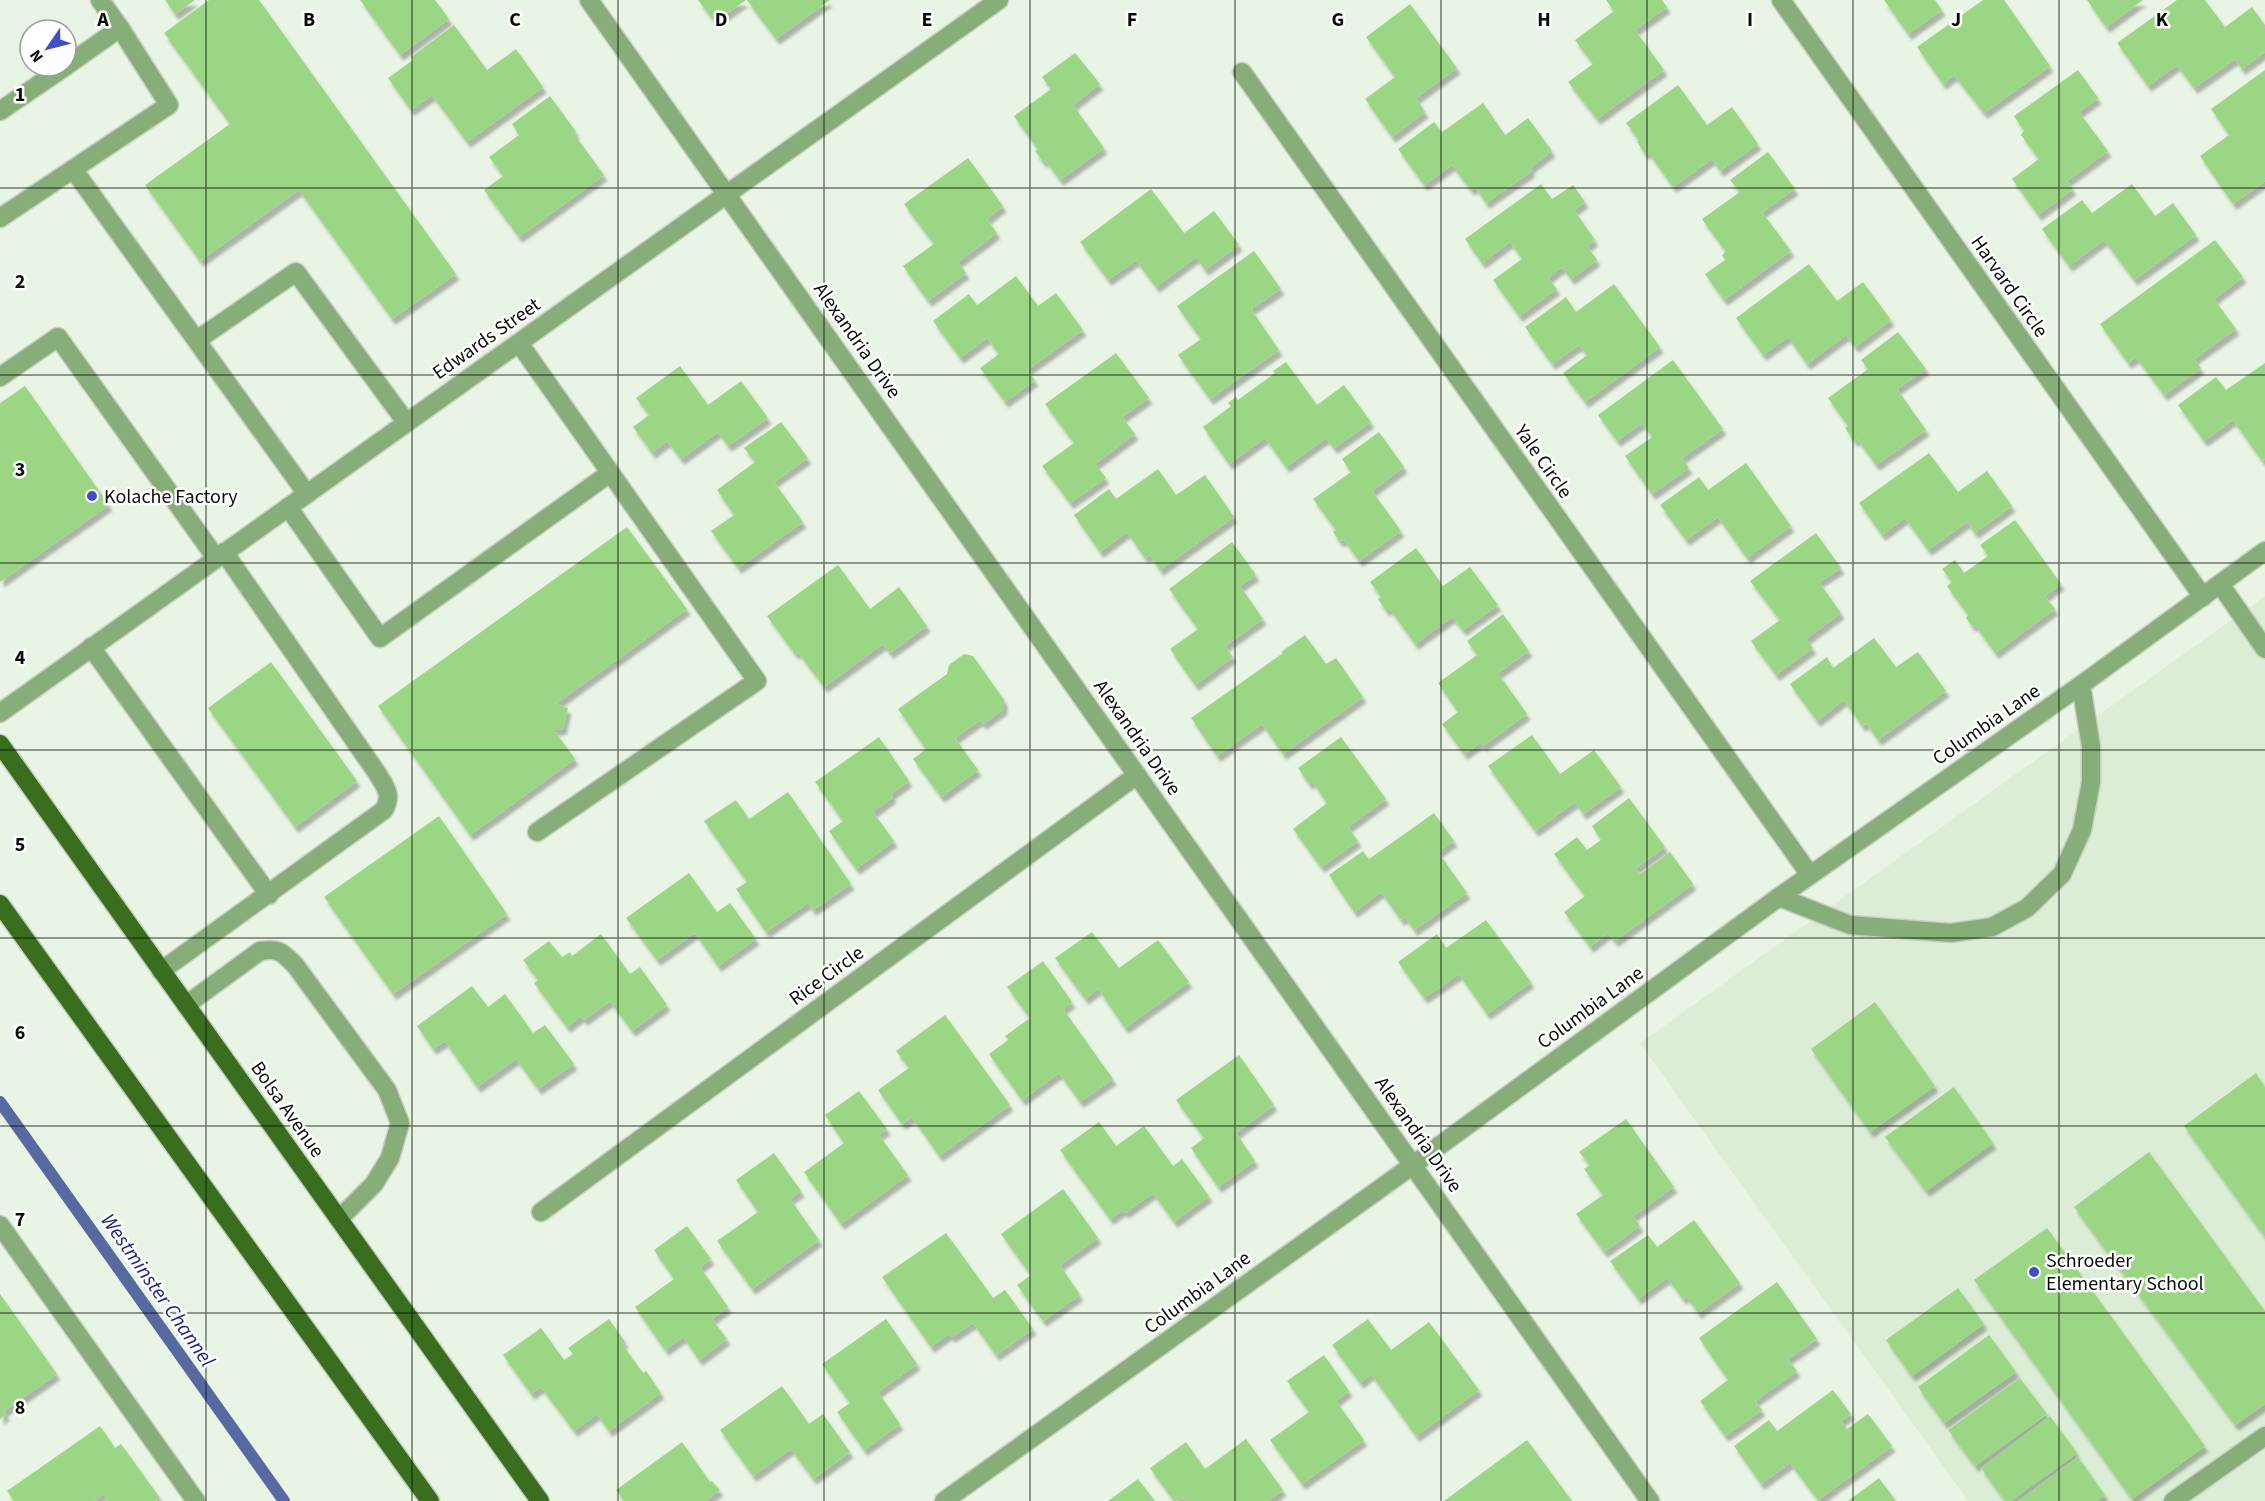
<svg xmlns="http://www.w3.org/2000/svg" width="2265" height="1501" font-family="'Source Sans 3',sans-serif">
  <defs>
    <filter id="shadow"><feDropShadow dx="3.5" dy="6" stdDeviation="1.5" flood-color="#0004"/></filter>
  </defs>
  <rect width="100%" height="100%" fill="#e9f5e4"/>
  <path fill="#dcedd5" d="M2265 596V1501H1968L1640 1043Z"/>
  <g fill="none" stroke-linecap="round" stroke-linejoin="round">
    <path stroke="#5868a1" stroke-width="12" d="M0 1102 284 1501"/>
  </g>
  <g fill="#9bd685" filter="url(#shadow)">
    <path d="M165 0H195L175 14Z"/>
    <path d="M209 0H259L456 274 392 319 299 190 200 261 145 185 230 124 164 33Z"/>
    <path d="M360 0H435L449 19 400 55Z"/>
    <path d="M698 0H746L715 22Z"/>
    <path d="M747 0H830L776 39Z"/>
    <path d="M1606 0H1662L1667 7 1635 30 1664 70 1597 119 1568 82 1593 64 1575 40 1614 11Z"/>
    <path d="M1884 0H1935L1942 10 1908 34Z"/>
    <path d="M1983 0H2004L2050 66 1984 113 1954 75 1943 84 1917 47Z"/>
    <path d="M2087 0H2143L2106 27Z"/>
    <path d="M2177 0H2205L2225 27 2252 7 2265 25V52L2242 69 2235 59 2194 88 2177 65 2148 86 2117 43Z"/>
    <path d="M1410 4 1457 68 1416 98 1425 112 1392 137 1365 99 1395 77 1366 37Z"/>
    <path d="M454 25 487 70 516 49 543 87 467 142 432 95 411 110 388 78 413 60 411 57Z"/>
    <path d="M1075 53 1100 84 1073 105 1104 148 1060 180 1045 160 1043 162 1035 151 1038 149 1014 116 1051 89 1042 77Z"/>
    <path d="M2078 70 2098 98 2079 112 2108 151 2067 181 2073 189 2038 215 2012 179 2039 159 2021 135 2024 131 2014 116Z"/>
    <path d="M2265 70V181L2233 204 2200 156 2229 135 2211 109Z"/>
    <path d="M1678 85 1707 125 1732 107 1758 144 1720 171 1712 159 1673 187 1648 152 1645 154 1637 142 1639 140 1626 123Z"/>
    <path d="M550 96 576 132 574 134 604 175 519 237 484 190 503 176 489 157 519 135 512 124Z"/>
    <path d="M1483 103 1505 135 1528 118 1552 151 1530 168 1532 171 1486 203 1475 187 1471 190 1452 165 1424 185 1398 149 1434 122 1442 132Z"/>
    <path d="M1768 152 1795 189 1762 212 1791 251 1724 300 1705 274 1725 260 1722 255 1726 252 1702 219 1740 192 1730 180Z"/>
    <path d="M968 158 1003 206 987 219 997 233 958 262 966 273 928 301 903 266 934 244 904 204Z"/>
    <path d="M1541 184 1552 199 1573 185 1585 202 1574 210 1595 240 1587 246 1597 260 1571 279 1562 267 1548 278 1557 289 1519 316 1493 280 1522 259 1510 242 1482 263 1465 239Z"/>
    <path d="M2132 184 2155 216 2173 203 2196 235 2134 280 2104 240 2069 266 2042 229 2082 200 2092 213Z"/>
    <path d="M1151 189 1184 233 1214 211 1239 245 1205 270 1196 257 1156 287 1136 260 1108 280 1080 242Z"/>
    <path d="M2215 240 2243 277 2214 299 2236 329 2194 359 2201 368 2164 395 2136 357 2128 363 2100 324Z"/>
    <path d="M1254 251 1281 289 1251 309 1279 350 1210 399 1178 355 1201 339 1177 306Z"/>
    <path d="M1809 264 1837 301 1863 282 1891 320 1855 347 1846 335 1807 364 1788 337 1763 355 1736 318Z"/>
    <path d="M1016 276 1038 306 1056 293 1083 330 1027 370 1035 380 1005 402 980 368 999 354 987 338 960 358 933 321 969 294 977 305Z"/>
    <path d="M1614 284 1660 347 1585 402 1563 373 1587 355 1579 345 1552 364 1525 327 1566 297 1576 312Z"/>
    <path d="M1898 332 1926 369 1897 389 1926 430 1876 465 1857 439 1854 441 1845 428 1848 426 1828 398 1868 369 1861 360Z"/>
    <path d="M1116 353 1149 398 1122 417 1135 434 1095 464 1106 478 1070 503 1042 466 1074 443 1045 404Z"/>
    <path d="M1673 360 1723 429 1682 458 1689 468 1652 494 1625 456 1652 437 1642 423 1617 441 1598 415Z"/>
    <path d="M1286 362 1317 405 1344 385 1371 422 1334 448 1326 438 1286 467 1265 438 1229 464 1203 427 1231 406 1228 403 1236 397 1238 400 1275 373 1273 371Z"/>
    <path d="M2265 363V459L2262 461 2233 420 2204 441 2178 405 2216 377 2226 390Z"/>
    <path d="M680 366 708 405 741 381 768 418 728 446 718 432 681 459 667 441 652 453 633 427 649 415 636 398Z"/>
    <path d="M25 386 109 505 0 582V403Z"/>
    <path d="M781 422 808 458 774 482 803 522 738 568 711 531 734 515 717 490 755 462 744 448Z"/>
    <path d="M1379 432 1404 467 1372 491 1401 531 1359 561 1344 540 1339 541 1333 532 1336 530 1313 499 1351 472 1342 459Z"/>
    <path d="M1929 453 1958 492 1987 471 2012 506 1975 533 1967 522 1928 550 1905 518 1882 535 1859 503Z"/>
    <path d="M1746 463 1791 526 1747 558 1718 517 1686 540 1660 505 1699 477 1708 490Z"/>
    <path d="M1158 469 1176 495 1205 475 1234 517 1160 570 1150 555 1145 558 1127 532 1100 552 1074 515 1109 489 1116 499Z"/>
    <path d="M2015 520 2061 584 2045 596 2055 609 1995 653 1975 625 1972 626 1966 618 1968 615 1947 586 1952 582 1942 569 1955 560 1964 573 1988 556 1980 545Z"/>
    <path d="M627 527 687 609 556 704 568 708 563 729 554 730 575 759 470 835 378 706Z"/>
    <path d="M1816 533 1841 568 1819 582 1841 613 1806 639 1813 648 1776 675 1751 641 1780 620 1750 581Z"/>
    <path d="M1232 542 1256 575 1240 586 1263 619 1225 646 1233 657 1195 685 1170 649 1198 629 1169 589Z"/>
    <path d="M1416 548 1443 586 1470 567 1498 605 1463 630 1452 617 1415 644 1389 608 1386 611 1378 599 1381 597 1370 582Z"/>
    <path d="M838 565 870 609 899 587 927 626 890 653 883 644 824 687 798 652 795 654 767 616Z"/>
    <path d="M1503 614 1529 651 1498 673 1527 714 1483 746 1480 743 1464 754 1442 724 1458 712 1438 683 1477 655 1467 641Z"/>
    <path d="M1305 635 1326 664 1336 658 1363 697 1283 754 1262 724 1217 756 1191 718 1283 653 1281 652Z"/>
    <path d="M1874 638 1896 667 1918 652 1946 691 1878 740 1866 723 1862 726 1844 700 1817 721 1790 684 1827 657 1833 668Z"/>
    <path d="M964 654 973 656 1004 700V709L983 724 980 720 955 738 978 770 941 797 913 759 926 749 898 709 947 674 949 665Z"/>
    <path d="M271 662 357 781 295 827 208 708Z"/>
    <path d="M1532 735 1560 774 1594 750 1621 787 1583 814 1575 802 1535 831 1488 766Z"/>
    <path d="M879 737 909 781 891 794 893 797 873 812 894 841 856 869 829 831 843 821 815 782Z"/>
    <path d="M1341 737 1386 799 1348 827 1358 841 1321 867 1293 829 1327 803 1312 781 1309 784 1298 768Z"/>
    <path d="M788 792 851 884 813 910 808 903 766 932 736 889 747 882 704 821 736 800 749 819Z"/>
    <path d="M1629 798 1665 847 1636 868 1640 874 1670 852 1693 884 1615 941 1608 933 1590 947 1564 912 1585 896 1554 854 1577 837 1587 850 1601 840 1592 826Z"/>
    <path d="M1434 813 1454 841 1438 852 1467 893 1414 930 1405 917 1401 920 1381 892 1354 912 1329 875 1363 851 1369 859Z"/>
    <path d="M439 816 507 914 393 994 324 897Z"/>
    <path d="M689 873 717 912 730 903 756 939 718 966 695 933 657 960 626 918Z"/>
    <path d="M1486 920 1531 982 1487 1014 1459 974 1424 998 1398 962 1437 934 1446 948Z"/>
    <path d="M1092 932 1119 968 1158 940 1189 982 1125 1028 1098 989 1085 999 1055 958Z"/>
    <path d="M601 934 630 974 640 967 667 1005 632 1031 610 1001 584 1020 581 1016 567 1027 534 983 538 980 523 960 549 941 562 957 570 952 572 956Z"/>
    <path d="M1043 961 1072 1002 1063 1009 1113 1079 1080 1102 1059 1073 1022 1100 989 1054 1008 1040 1005 1036 1030 1018 1007 987Z"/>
    <path d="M472 986 488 1007 505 994 533 1033 545 1025 574 1064 538 1089 516 1059 477 1087 445 1041 433 1049 417 1026Z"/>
    <path d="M1875 1002 1935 1086 1870 1132 1811 1049Z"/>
    <path d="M945 1015 1010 1105 939 1156 912 1117 902 1124 878 1090 909 1068 896 1051Z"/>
    <path d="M1239 1055 1274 1105 1236 1133 1255 1161 1218 1187 1191 1148 1204 1138 1176 1100Z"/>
    <path d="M2256 1073 2265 1087V1237L2184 1126Z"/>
    <path d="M1954 1087 1993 1143 1926 1191 1885 1137Z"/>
    <path d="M859 1091 887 1129 879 1135 908 1175 841 1224 804 1172 844 1143 825 1115Z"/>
    <path d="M1626 1119 1674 1187 1633 1216 1640 1226 1604 1252 1576 1214 1603 1195 1584 1169 1590 1165 1579 1152Z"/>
    <path d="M1099 1122 1116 1146 1144 1126 1173 1166 1182 1159 1209 1196 1174 1222 1153 1193 1125 1213 1123 1210 1110 1219 1060 1150Z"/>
    <path d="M2149 1152 2265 1311V1404L2235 1425 2074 1207Z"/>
    <path d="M774 1153 801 1191 790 1199 819 1240 752 1289 717 1241 758 1212 736 1180Z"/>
    <path d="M1063 1189 1098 1238 1060 1265 1080 1295 1043 1321 1017 1285 1031 1275 1001 1234Z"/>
    <path d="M1694 1220 1740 1283 1698 1313 1686 1296 1683 1299 1667 1278 1638 1299 1610 1261 1648 1235 1657 1247Z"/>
    <path d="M687 1226 711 1259 700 1267 728 1307 712 1319 727 1339 699 1360 683 1337 665 1350 635 1307 674 1279 654 1250Z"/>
    <path d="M2047 1228 2205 1446 2132 1499 1974 1280Z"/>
    <path d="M946 1233 993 1298 1005 1290 1033 1329 996 1355 973 1323 952 1337 949 1334 931 1347 882 1277Z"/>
    <path d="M1777 1282 1817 1339 1788 1359 1797 1371 1755 1401 1762 1410 1725 1436 1700 1401 1728 1380 1699 1338Z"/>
    <path d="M1958 1288 1984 1324 1912 1376 1886 1340Z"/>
    <path d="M0 1294 57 1374 4 1411 6 1415 0 1419Z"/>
    <path d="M609 1319 625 1342 622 1344 643 1373 646 1371 661 1393 609 1431 597 1414 574 1431 541 1387 531 1394 503 1355 541 1328 564 1360 573 1354 568 1348Z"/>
    <path d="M886 1319 917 1364 878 1392 900 1424 864 1450 837 1412 850 1403 822 1364Z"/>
    <path d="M1368 1319 1391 1350 1429 1322 1479 1390 1416 1436 1371 1374 1360 1383 1332 1345Z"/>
    <path d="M1989 1335 2016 1372 1944 1423 1918 1387Z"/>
    <path d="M1324 1355 1349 1391 1336 1401 1364 1440 1302 1484 1270 1440 1309 1412 1287 1381Z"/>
    <path d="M2020 1378 2047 1414 1975 1466 1948 1430Z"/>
    <path d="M782 1386 809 1424 823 1414 850 1452 813 1479 791 1449 753 1476 720 1430Z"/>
    <path d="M1833 1390 1851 1414 1841 1421 1847 1429 1868 1414 1892 1446 1818 1500 1790 1463 1761 1484 1734 1446 1769 1420 1777 1431Z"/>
    <path d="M2050 1416 2077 1453 2011 1501H2005L1981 1468Z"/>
    <path d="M100 1426 115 1448 121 1444 160 1498 156 1501H108L103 1494 94 1501H14L7 1491Z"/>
    <path d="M1246 1439 1283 1490 1268 1501H1186L1185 1499 1174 1501 1150 1468 1186 1442 1205 1469Z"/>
    <path d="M1527 1440 1572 1501H1444Z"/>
    <path d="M682 1442 710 1482 712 1481 720 1490 705 1501H624L616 1490Z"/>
    <path d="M2078 1457 2105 1495 2096 1501H2018Z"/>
    <path d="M1879 1478 1896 1501H1848Z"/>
    <path d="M1138 1479 1155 1501H1108Z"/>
  </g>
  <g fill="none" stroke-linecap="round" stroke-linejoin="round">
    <defs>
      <g id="minor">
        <path d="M589 0 1650 1501"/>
        <path d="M1781 0 2203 597"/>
        <path d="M66 66 120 28"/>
        <path d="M1242 72 1810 875"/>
        <path d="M0 111 66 66"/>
        <path d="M73 169 307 494"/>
        <path d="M0 218 169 105 120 28 100 0"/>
        <path d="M197 340 296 272 406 422"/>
        <path d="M519 343 757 681 537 832"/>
        <path d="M0 377 58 337 216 558"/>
        <path d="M288 507 380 638 610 473"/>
        <path d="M2220 584 2265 649"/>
        <path d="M91 647 269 895"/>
        <path d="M0 713 999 0"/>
        <path d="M1779 897 1850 925 1951 933 1992 927 2027 908 2062 874 2082 830 2091 782V746L2081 685"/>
        <path d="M161 971 384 810C393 794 385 787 377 773L224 552"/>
        <path d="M186 1005 260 951C279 948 282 952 295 965L387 1090 400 1123 390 1158 374 1184 339 1219"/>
        <path d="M541 1212 1137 775"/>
        <path d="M0 1225 196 1501"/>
        <path d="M944 1501 1413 1165 1779 897 2081 685 2265 551"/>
        <path d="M2173 1501 2265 1436"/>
      </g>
      <g id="major">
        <path d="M0 744 540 1501"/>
        <path d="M0 904 430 1501"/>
      </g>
    </defs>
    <use href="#minor" stroke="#c5d0c1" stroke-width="21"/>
    <use href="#major" stroke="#c5d0c1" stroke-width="21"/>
    <use href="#minor" stroke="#87ad79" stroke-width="18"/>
    <use href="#major" stroke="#386e1d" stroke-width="18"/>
  </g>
  <path fill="none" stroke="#090d08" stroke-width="1.5" stroke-opacity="0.55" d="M206 0V1501M412 0V1501M618 0V1501M824 0V1501M1030 0V1501M1235 0V1501M1441 0V1501M1647 0V1501M1853 0V1501M2059 0V1501M0 188H2265M0 375H2265M0 563H2265M0 750H2265M0 938H2265M0 1126H2265M0 1313H2265"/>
  <g fill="#4050c4" stroke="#fff" stroke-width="2">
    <circle cx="92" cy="496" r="6"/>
    <circle cx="2034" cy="1272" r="6"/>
  </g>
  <g text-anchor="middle" stroke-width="5" stroke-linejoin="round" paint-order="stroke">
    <g font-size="20" fill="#090d08" stroke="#fff">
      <text transform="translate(2010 286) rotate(55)" y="7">Harvard Circle</text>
      <text transform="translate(486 338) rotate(-35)" y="7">Edwards Street</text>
      <text transform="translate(858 340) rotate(55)" y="7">Alexandria Drive</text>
      <text transform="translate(1544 461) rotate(55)" y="7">Yale Circle</text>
      <text transform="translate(1986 724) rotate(-35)" y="7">Columbia Lane</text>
      <text transform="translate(1138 737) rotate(55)" y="7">Alexandria Drive</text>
      <text transform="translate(826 975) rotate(-36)" y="7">Rice Circle</text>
      <text transform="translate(1590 1007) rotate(-36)" y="7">Columbia Lane</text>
      <text transform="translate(288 1109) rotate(55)" y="7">Bolsa Avenue</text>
      <text transform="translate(1419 1134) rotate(55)" y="7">Alexandria Drive</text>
      <text transform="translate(1197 1292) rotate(-36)" y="7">Columbia Lane</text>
    </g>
    <g font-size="20" fill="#090d08" stroke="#fff" text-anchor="start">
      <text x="104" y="503">Kolache Factory</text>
      <text x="2046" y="1267">Schroeder<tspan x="2046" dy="23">Elementary School</tspan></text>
    </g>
    <g font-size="21" font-style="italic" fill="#1d1f7f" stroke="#fff">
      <text transform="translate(158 1290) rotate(55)" y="7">Westminster Channel</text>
    </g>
  </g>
  <g font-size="20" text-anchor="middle" font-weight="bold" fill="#090d08" stroke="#fff" stroke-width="5" stroke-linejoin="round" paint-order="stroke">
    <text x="103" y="26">A</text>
    <text x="309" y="26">B</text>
    <text x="515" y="26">C</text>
    <text x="721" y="26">D</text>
    <text x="927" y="26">E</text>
    <text x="1132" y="26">F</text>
    <text x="1338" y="26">G</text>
    <text x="1544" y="26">H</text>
    <text x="1750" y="26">I</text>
    <text x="1956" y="26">J</text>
    <text x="2162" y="26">K</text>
    <text x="20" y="101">1</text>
    <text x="20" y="288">2</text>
    <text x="20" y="476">3</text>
    <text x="20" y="664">4</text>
    <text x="20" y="851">5</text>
    <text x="20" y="1039">6</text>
    <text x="20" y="1226">7</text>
    <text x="20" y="1414">8</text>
  </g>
  <g transform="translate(48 48) rotate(235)"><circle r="28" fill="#ffffff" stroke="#9d9e9c" stroke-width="1.5"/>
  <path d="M0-4.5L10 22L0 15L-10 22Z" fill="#4050c4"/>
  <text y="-9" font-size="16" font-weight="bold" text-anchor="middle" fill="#090d08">N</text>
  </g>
</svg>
